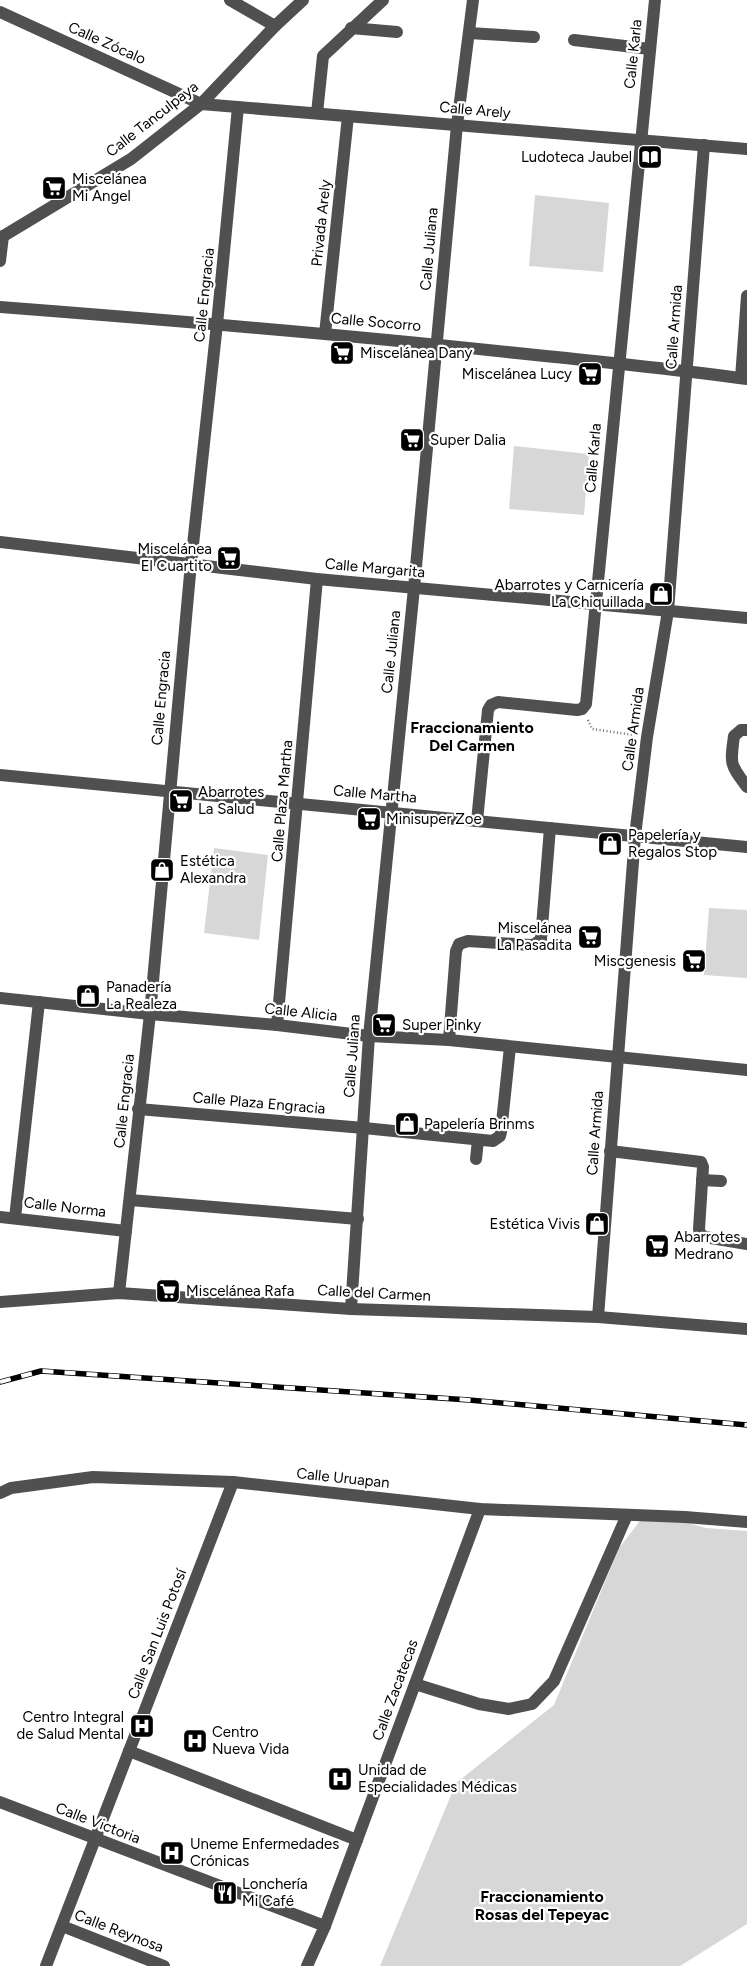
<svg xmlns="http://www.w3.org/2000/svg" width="747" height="1966" font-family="Figtree,sans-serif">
  <rect width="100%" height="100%" fill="#fff"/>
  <g fill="#d7d7d7">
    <path d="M535 195 609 203 603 272 529 266Z"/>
    <path d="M514 446 589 454 584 515 509 509Z"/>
    <path d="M214 848 268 855 259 940 204 933Z"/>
    <path d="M709 908 747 910V978L704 975Z"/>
    <path d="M675 1519 706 1528 747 1531V1924L680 1966H380L456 1783 554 1705 619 1548 640 1521Z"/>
  </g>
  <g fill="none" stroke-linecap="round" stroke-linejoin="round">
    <path stroke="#727272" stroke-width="2.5" stroke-dasharray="1 2.5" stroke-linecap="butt" d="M588 720 592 729 634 735"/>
    <g stroke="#505050" stroke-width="12">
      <path d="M230 0 275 26"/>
      <path d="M0 12 201 104 747 149"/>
      <path d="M351 28 397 32"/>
      <path d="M469 33 534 37"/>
      <path d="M574 40 650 49"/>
      <path d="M317 113 323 56 383 0"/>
      <path d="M0 238 131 159 201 104 275 26 303 0"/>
      <path d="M0 261 3 236"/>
      <path d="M0 307C169 320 338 334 507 352 587 360 667 368 747 379"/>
      <path d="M325 334 348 116"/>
      <path d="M741 378 747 296"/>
      <path d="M0 542 317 579 747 618"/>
      <path d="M747 730H741L734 736C730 765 730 764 747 787"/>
      <path d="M0 775 747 847"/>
      <path d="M477 821 488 710 491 705 498 702 577 710 582 709 586 704 655 0"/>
      <path d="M0 998 150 1014 277 1025 369 1036 449 1040 747 1070"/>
      <path d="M277 1025 317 579"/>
      <path d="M449 1040 456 951 459 944 468 941 531 945 535 944 541 939 550 828"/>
      <path d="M138 1109 364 1128 493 1141 500 1136 501 1132 510 1047"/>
      <path d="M610 1151 701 1162 703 1167 699 1229 700 1234 705 1237 747 1244"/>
      <path d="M476 1159 478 1140"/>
      <path d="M702 1180 721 1181"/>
      <path d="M130 1200 358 1219"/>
      <path d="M0 1217 126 1231"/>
      <path d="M15 1218 39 1002"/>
      <path d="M119 1293 150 1014 191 563 217 324 238 107"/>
      <path d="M0 1302 119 1293 351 1309 598 1317 747 1329"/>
      <path d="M351 1309 369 1036 414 588 457 125 473 0"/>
      <path d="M598 1317 635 836 647 737 668 611 704 145"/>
      <path d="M0 1493 11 1488 93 1477 233 1482 480 1509 685 1517 747 1522"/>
      <path d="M415 1684 479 1704 509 1709 532 1704 554 1681 627 1515"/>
      <path d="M129 1751 357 1840"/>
      <path d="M0 1802 325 1926"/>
      <path d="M62 1926 164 1966"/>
      <path d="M46 1966 233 1482"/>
      <path d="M307 1966 325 1926 480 1509"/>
    </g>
    <defs>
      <path id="rail" d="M0 1382 41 1371 469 1400 747 1425"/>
    </defs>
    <use href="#rail" stroke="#000" stroke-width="5.5"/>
    <use href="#rail" stroke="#fff" stroke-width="4" stroke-dasharray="11" stroke-linecap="butt"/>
  </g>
  <defs>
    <symbol id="library-square" viewBox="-11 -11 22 22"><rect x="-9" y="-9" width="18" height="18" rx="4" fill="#000" stroke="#fff"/><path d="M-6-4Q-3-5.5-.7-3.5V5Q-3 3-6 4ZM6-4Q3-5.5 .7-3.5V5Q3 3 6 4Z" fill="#fff"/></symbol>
    <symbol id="supermarket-square" viewBox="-11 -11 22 22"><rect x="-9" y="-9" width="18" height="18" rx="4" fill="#000" stroke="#fff"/><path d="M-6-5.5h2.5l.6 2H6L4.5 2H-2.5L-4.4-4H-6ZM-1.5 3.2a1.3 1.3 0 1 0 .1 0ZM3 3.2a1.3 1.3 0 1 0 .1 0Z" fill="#fff"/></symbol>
    <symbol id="shop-square" viewBox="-11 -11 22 22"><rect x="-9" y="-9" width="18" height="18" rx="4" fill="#000" stroke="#fff"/><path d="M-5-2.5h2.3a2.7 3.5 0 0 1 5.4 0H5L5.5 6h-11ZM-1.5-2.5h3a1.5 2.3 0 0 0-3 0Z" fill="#fff"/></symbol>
    <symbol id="hospital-square" viewBox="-11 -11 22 22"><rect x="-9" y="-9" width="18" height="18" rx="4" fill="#000" stroke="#fff"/><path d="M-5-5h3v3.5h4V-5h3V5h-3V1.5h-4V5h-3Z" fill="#fff"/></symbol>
    <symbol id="restaurant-square" viewBox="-11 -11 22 22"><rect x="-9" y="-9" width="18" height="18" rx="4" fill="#000" stroke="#fff"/><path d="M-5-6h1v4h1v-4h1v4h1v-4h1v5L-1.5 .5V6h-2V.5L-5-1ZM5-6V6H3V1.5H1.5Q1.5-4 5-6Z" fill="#fff"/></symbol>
  </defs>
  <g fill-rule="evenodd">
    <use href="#library-square" x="636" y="143" width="28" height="28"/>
    <use href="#supermarket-square" x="40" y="174" width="28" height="28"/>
    <use href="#supermarket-square" x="328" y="339" width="28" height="28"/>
    <use href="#supermarket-square" x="576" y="360" width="28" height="28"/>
    <use href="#supermarket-square" x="398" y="426" width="28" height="28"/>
    <use href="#supermarket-square" x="215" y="544" width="28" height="28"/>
    <use href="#shop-square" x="647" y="580" width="28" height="28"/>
    <use href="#supermarket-square" x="167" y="787" width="28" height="28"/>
    <use href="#supermarket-square" x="355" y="805" width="28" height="28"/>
    <use href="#shop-square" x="596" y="830" width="28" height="28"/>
    <use href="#shop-square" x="148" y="856" width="28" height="28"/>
    <use href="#supermarket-square" x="576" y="923" width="28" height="28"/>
    <use href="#supermarket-square" x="680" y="947" width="28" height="28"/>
    <use href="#shop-square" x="74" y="982" width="28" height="28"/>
    <use href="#supermarket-square" x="370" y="1011" width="28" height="28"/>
    <use href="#shop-square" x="393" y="1110" width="28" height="28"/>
    <use href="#shop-square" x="583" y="1210" width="28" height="28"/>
    <use href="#supermarket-square" x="643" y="1232" width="28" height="28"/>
    <use href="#supermarket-square" x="154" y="1277" width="28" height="28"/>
    <use href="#hospital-square" x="128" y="1712" width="28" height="28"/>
    <use href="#hospital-square" x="181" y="1727" width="28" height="28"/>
    <use href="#hospital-square" x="326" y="1765" width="28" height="28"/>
    <use href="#hospital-square" x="158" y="1839" width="28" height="28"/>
    <use href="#restaurant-square" x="211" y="1879" width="28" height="28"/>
  </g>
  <g text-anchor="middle" stroke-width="4.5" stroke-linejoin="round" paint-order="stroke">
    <g font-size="15" fill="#000" stroke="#fff">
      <text transform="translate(107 43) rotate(24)" y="5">Calle Zócalo</text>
      <text transform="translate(633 54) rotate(-84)" y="5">Calle Karla</text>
      <text transform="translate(475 110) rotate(5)" y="5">Calle Arely</text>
      <text transform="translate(152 119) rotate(-38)" y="5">Calle Tanculpaya</text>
      <text transform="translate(321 223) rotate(-84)" y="5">Privada Arely</text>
      <text transform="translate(429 249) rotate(-85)" y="5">Calle Juliana</text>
      <text transform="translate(204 295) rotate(-84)" y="5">Calle Engracia</text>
      <text transform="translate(376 322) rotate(5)" y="5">Calle Socorro</text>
      <text transform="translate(674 327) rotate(-86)" y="5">Calle Armida</text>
      <text transform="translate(593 458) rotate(-85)" y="5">Calle Karla</text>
      <text transform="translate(375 568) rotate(5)" y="5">Calle Margarita</text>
      <text transform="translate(391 652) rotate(-84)" y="5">Calle Juliana</text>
      <text transform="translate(161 698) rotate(-85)" y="5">Calle Engracia</text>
      <text transform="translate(633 729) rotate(-82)" y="5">Calle Armida</text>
      <text transform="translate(375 794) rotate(5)" y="5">Calle Martha</text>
      <text transform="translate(282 801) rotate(-85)" y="5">Calle Plaza Martha</text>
      <text transform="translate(301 1012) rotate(6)" y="5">Calle Alicia</text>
      <text transform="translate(352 1056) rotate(-86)" y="5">Calle Juliana</text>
      <text transform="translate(124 1101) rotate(-84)" y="5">Calle Engracia</text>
      <text transform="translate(259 1103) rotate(5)" y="5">Calle Plaza Engracia</text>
      <text transform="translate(595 1133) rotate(-86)" y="5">Calle Armida</text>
      <text transform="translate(65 1207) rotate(7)" y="5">Calle Norma</text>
      <text transform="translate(374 1293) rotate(3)" y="5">Calle del Carmen</text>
      <text transform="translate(343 1478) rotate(6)" y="5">Calle Uruapan</text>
      <text transform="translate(157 1634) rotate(-69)" y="5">Calle San Luis Potosí</text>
      <text transform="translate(395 1690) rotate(-70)" y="5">Calle Zacatecas</text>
      <text transform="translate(98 1823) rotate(21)" y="5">Calle Victoria</text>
      <text transform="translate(119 1931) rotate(21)" y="5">Calle Reynosa</text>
    </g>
    <g font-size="15" fill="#000" stroke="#fff" text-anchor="start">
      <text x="632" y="162" text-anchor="end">Ludoteca Jaubel</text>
      <text x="72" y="184">Miscelánea<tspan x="72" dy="17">Mi Angel</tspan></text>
      <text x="360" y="358">Miscelánea Dany</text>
      <text x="572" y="379" text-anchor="end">Miscelánea Lucy</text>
      <text x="430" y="445">Super Dalia</text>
      <text x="212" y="554" text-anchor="end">Miscelánea<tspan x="212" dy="17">El Cuartito</tspan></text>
      <text x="644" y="590" text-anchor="end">Abarrotes y Carnicería<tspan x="644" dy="17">La Chiquillada</tspan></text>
      <text x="198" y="797">Abarrotes<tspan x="198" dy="17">La Salud</tspan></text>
      <text x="386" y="824">Minisuper Zoe</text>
      <text x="628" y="840">Papelería y<tspan x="628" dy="17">Regalos Stop</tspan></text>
      <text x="180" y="866">Estética<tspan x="180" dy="17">Alexandra</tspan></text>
      <text x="572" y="933" text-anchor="end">Miscelánea<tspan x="572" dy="17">La Pasadita</tspan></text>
      <text x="676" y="966" text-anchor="end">Miscgenesis</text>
      <text x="106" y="992">Panadería<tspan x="106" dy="17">La Realeza</tspan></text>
      <text x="402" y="1030">Super Pinky</text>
      <text x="424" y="1129">Papelería Brinms</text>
      <text x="580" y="1229" text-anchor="end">Estética Vivis</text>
      <text x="674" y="1242">Abarrotes<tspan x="674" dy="17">Medrano</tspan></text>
      <text x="186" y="1296">Miscelánea Rafa</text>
      <text x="124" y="1722" text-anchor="end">Centro Integral<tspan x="124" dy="17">de Salud Mental</tspan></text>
      <text x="212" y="1737">Centro<tspan x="212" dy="17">Nueva Vida</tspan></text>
      <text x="358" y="1775">Unidad de<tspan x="358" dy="17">Especialidades Médicas</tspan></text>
      <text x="190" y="1849">Uneme Enfermedades<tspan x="190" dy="17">Crónicas</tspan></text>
      <text x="242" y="1889">Lonchería<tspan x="242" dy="17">Mi Café</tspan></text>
    </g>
    <g font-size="16" font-weight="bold" fill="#000" stroke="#fff">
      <text x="472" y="733">Fraccionamiento<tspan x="472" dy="18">Del Carmen</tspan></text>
      <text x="542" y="1902">Fraccionamiento<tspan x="542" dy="18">Rosas del Tepeyac</tspan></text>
    </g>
  </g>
</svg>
